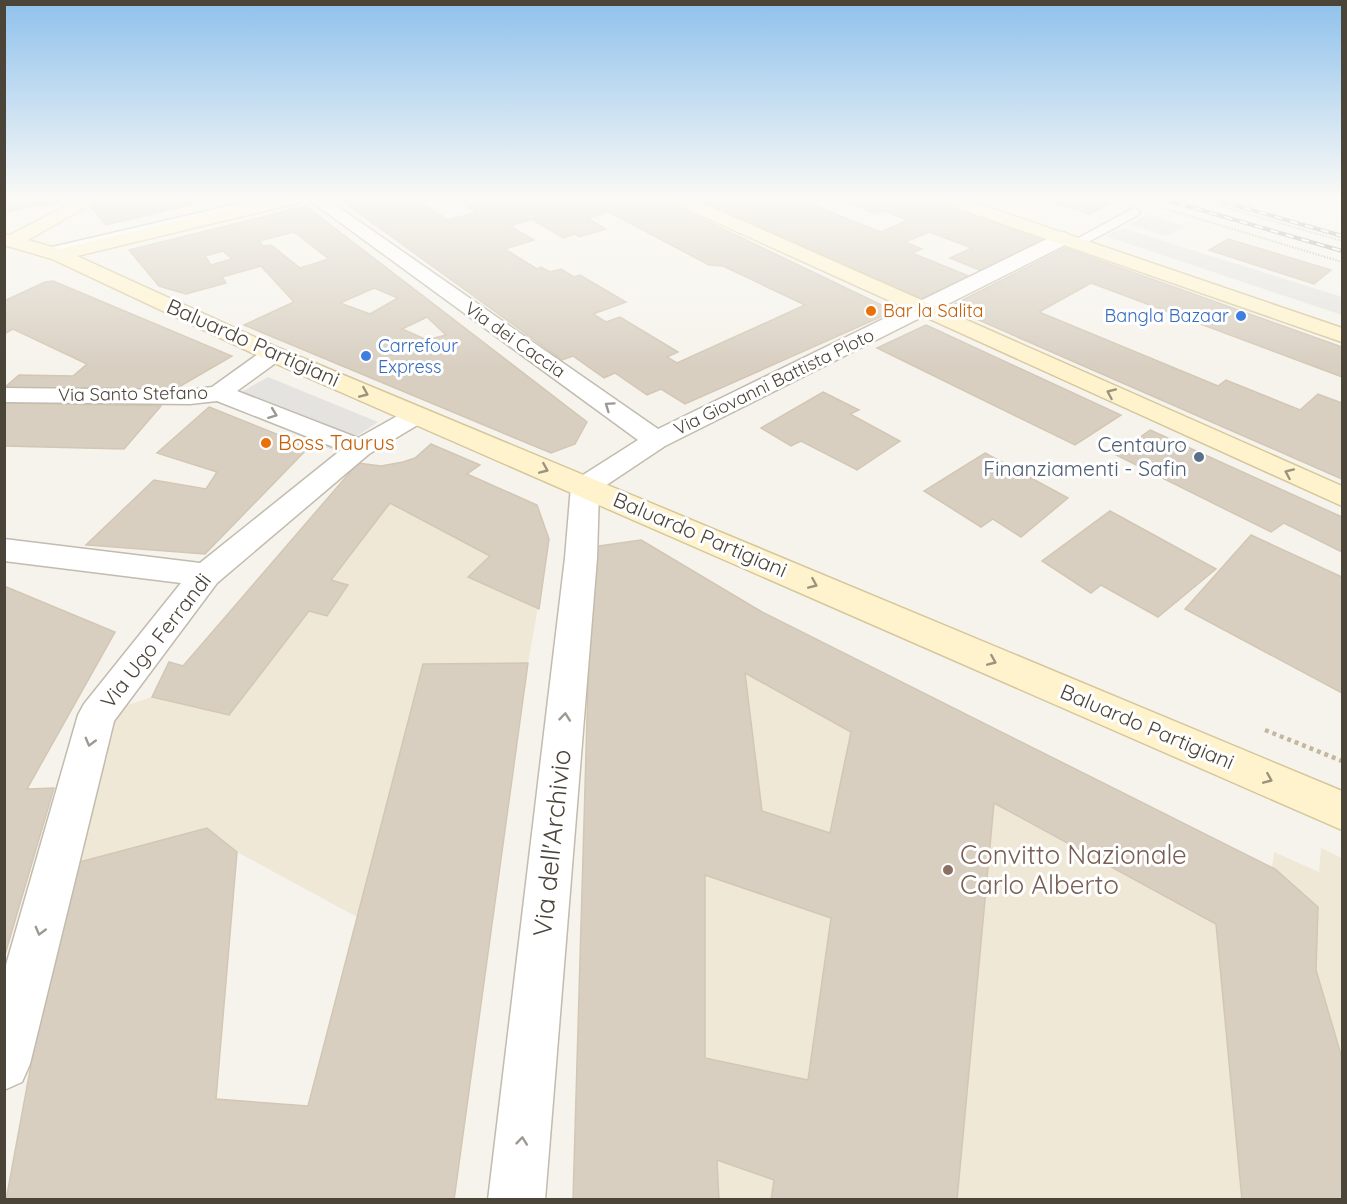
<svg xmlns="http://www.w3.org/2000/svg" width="1347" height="1204" font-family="Quicksand,sans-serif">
  <rect width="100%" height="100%" fill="#f6f3ec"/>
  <g fill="#efe8d6">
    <path d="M431 444 480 465 468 475 537 505 549 539 547 557 528 663 423 664 357 917 237 852 207 828 68 865 116 709 152 697 169 662 183 666 358 463 381 466 403 462 415 458Z"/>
    <path d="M641 540 762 612 1272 868 1274 852 1319 872 1321 848 1342 858V1199L573 1200 592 547Z"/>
  </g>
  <g fill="#e5e3e0">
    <path d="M1148 214 1185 226 1166 236 1129 224Z"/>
    <path d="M1125 229 1342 297V315L1105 236 1117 230Z"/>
    <path d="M268 377 378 422 335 451 223 402Z"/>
  </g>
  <g fill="#d8cfc1" stroke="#d3c7b4" stroke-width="1.5" fill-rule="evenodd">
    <path d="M4 199H65L55 204 26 207 4 213Z"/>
    <path d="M107 199H216L106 225 91 207Z"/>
    <path d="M347 199H437L421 203 448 220 477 212 455 199H514L524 204 544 199H661L894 311 685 404 661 389 647 395 615 373 604 378 573 356 562 360 341 200ZM609 212 709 265 723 266 805 305 677 363 667 357 678 352 620 317 606 322 593 314 626 302 580 275 574 277 561 269 550 272 541 267 537 269 505 249 534 240 510 226 532 219 563 238 575 234 579 237 606 229 587 218Z"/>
    <path d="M695 199H820L808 203 881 232 908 220 884 211 877 214 851 204 861 201 855 199H936L1052 239 984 272 950 258 972 248 929 232 905 242 922 249 912 253 969 276 921 299Z"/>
    <path d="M1039 199H1097L1111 203 1090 214Z"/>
    <path d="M306 206 587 422 575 444 551 453 244 325 294 302 261 266 222 277 226 283 186 294 159 286 129 250ZM294 232 329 259 300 268 271 245 263 246 259 241ZM223 251 232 259 211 265 205 256ZM374 288 398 298 370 314 340 303ZM427 317 446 335 427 340 402 329Z"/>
    <path d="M1228 239 1265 250 1331 270 1314 284 1209 250Z"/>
    <path d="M1065 248 1342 347V377L1091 283 1039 312 1218 386 1226 380 1300 410 1318 394 1342 403V479L949 307Z"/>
    <path d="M53 281 232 356 172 391 4 388 19 375 73 376 87 364 13 329 4 334V301L45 282Z"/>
    <path d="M926 325 1121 415 1075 445 877 348Z"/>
    <path d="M823 392 859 410 850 414 900 441 857 470 801 441 791 446 761 428Z"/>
    <path d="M4 403 161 406 124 449 4 446Z"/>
    <path d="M209 407 309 447 205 554 86 545 154 480 206 489 217 472 157 453Z"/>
    <path d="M1150 430 1342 517V552L1284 523 1271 532 1116 455Z"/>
    <path d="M431 444 480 465 467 474 537 505 549 539 539 609 468 577 490 556 390 503 331 580 348 585 327 616 309 611 229 715 152 697 169 662 183 666 358 463 381 466 403 462 415 458Z"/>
    <path d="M985 453 1068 498 1021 537 993 519 981 527 924 491Z"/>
    <path d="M1110 511 1216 569 1158 617 1101 585 1091 593 1042 561Z"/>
    <path d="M1251 535 1342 577V693L1185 609Z"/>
    <path d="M641 540 762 612 1275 869 1318 907 1316 970 1342 1058V1200H1242L1216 924 994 803 957 1200H771L774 1180 717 1160 719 1200H573L592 547ZM745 673 851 732 830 833 762 811ZM705 875 831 918 808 1080 705 1058Z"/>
    <path d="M4 586 115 632 27 789 54 788 4 958Z"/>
    <path d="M528 663 454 1200H6L68 865 207 828 237 852 216 1099 308 1106 423 664Z"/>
  </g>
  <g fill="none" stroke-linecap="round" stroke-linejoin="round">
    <defs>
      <g id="lane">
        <path d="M258 199H278L48 256 41 252 48 248Z"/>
        <path d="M1134 208 1140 212 1138 215 1081 246 1076 247 1069 243Z"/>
      </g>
      <g id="street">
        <path d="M308 199H327L658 429 1057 234 1064 232 1073 238 1071 242 665 446 599 490 597 558 545 1200H488L565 558 571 486 575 480 638 440Z"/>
        <path d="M273 347 281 349 285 354 281 359 237 391 358 438 408 410 417 407 426 410 430 415 426 420 369 454 217 583 114 721 30 1064 22 1082 4 1090V972L78 715 84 704 181 583 4 561V539L200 563 341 450 217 401 190 404 4 402V388L190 390 212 387 265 349Z"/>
      </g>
      <g id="secondary">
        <path d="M80 199H100L28 240 59 249 272 199H300L298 203 77 256 281 349 1342 791V830L265 359 52 259 4 245V234L10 235Z"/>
        <path d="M672 199H693L1342 486V506L674 203Z"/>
        <path d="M941 199H964L1342 328V342L943 203Z"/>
      </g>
    </defs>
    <use href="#lane" stroke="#c2bbae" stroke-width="3"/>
    <use href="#street" stroke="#c2bbae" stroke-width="3"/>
    <use href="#secondary" stroke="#d6c79b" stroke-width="3"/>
    <g stroke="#c4b79f" stroke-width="2" stroke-dasharray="1.5 1.5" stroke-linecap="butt">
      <path d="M1196 199 1342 241"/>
      <path d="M1163 208 1342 262"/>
    </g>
    <path stroke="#c4b79f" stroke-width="4.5" stroke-dasharray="4 4" stroke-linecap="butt" d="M1265 730 1342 761"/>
    <use href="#lane" fill="#fff" fill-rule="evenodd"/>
    <use href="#street" fill="#fff" fill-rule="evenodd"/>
    <use href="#secondary" fill="#fff3cd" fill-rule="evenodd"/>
    <defs>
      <g id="rail">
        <path d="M1163 199 1342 251"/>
        <path d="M1213 199 1342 236"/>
      </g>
    </defs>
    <use href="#rail" stroke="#9a9a9a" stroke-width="4"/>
    <use href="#rail" stroke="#fff" stroke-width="2" stroke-dasharray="8" stroke-linecap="butt"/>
  </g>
  <defs><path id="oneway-chevron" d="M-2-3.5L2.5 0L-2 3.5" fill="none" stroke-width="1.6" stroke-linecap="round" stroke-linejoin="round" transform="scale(1.5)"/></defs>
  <g stroke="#9c937c">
    <use href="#oneway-chevron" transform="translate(364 393) rotate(23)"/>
    <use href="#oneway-chevron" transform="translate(1111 393) rotate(-156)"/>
    <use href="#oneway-chevron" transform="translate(544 469) rotate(23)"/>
    <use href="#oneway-chevron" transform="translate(1289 473) rotate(-156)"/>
    <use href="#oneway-chevron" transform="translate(813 584) rotate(23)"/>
    <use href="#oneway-chevron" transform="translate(992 661) rotate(23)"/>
    <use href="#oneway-chevron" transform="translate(1268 779) rotate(23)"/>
  </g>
  <g stroke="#9c9892">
    <use href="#oneway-chevron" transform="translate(609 406) rotate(-145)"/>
    <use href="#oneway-chevron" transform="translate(273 414) rotate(21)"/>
    <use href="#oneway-chevron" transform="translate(565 717) rotate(-84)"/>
    <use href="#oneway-chevron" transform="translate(90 742) rotate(105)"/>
    <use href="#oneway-chevron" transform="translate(40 931) rotate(105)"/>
    <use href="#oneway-chevron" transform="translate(522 1141) rotate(-84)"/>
  </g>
  <linearGradient id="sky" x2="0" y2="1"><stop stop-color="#8fc1ec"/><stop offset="0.54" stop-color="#fbfaf6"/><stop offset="1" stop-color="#fbfaf6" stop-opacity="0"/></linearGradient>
  <rect width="1347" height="367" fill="url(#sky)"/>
  <g fill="#e8710a" stroke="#fff" stroke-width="2">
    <circle cx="871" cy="311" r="6"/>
    <circle cx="266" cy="443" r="6"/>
  </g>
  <g fill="#3f7fe0" stroke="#fff" stroke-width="2">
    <circle cx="1241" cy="316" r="6"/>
    <circle cx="366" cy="356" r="6"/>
  </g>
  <circle fill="#5c6f8a" stroke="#fff" stroke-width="2" cx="1199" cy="457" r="6"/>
  <circle fill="#8d6e63" stroke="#fff" stroke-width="2" cx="948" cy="870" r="6"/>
  <g text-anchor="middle" stroke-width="6" stroke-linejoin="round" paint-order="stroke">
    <g font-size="18" fill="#c56008" stroke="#fff" text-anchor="start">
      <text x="883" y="317">Bar la Salita</text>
    </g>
    <g font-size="18" fill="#366cbe" stroke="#fff" text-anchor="end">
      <text x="1229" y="322">Bangla Bazaar</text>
      <text x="378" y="352" text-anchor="start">Carrefour<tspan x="378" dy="21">Express</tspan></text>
    </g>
    <g font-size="18" fill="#4b4439" stroke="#fff">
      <text transform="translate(515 340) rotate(35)" y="6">Via dei Caccia</text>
      <text transform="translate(774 382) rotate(-26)" y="6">Via Giovanni Battista Ploto</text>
      <text transform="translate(133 394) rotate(-1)" y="6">Via Santo Stefano</text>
    </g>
    <g font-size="21" fill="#4b4439" stroke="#fff">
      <text transform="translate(253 343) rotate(24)" y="7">Baluardo Partigiani</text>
      <text transform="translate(700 535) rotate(23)" y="7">Baluardo Partigiani</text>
      <text transform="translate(156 641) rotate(-52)" y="7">Via Ugo Ferrandi</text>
      <text transform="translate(1147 727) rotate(23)" y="7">Baluardo Partigiani</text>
    </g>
    <g font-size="21" fill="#c56008" stroke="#fff" text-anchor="start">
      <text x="278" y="450">Boss Taurus</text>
    </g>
    <g font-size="21" fill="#4e5e75" stroke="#fff" text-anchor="end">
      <text x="1187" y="452">Centauro<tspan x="1187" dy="24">Finanziamenti - Safin</tspan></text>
    </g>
    <g font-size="26" fill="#4b4439" stroke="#fff">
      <text transform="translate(552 843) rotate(-84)" y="9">Via dell'Archivio</text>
    </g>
    <g font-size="26" fill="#785e54" stroke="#fff" text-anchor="start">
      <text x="960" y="864">Convitto Nazionale<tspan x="960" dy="30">Carlo Alberto</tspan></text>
    </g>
  </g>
  <rect width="1347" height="1204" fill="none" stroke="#4b4439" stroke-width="12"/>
</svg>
